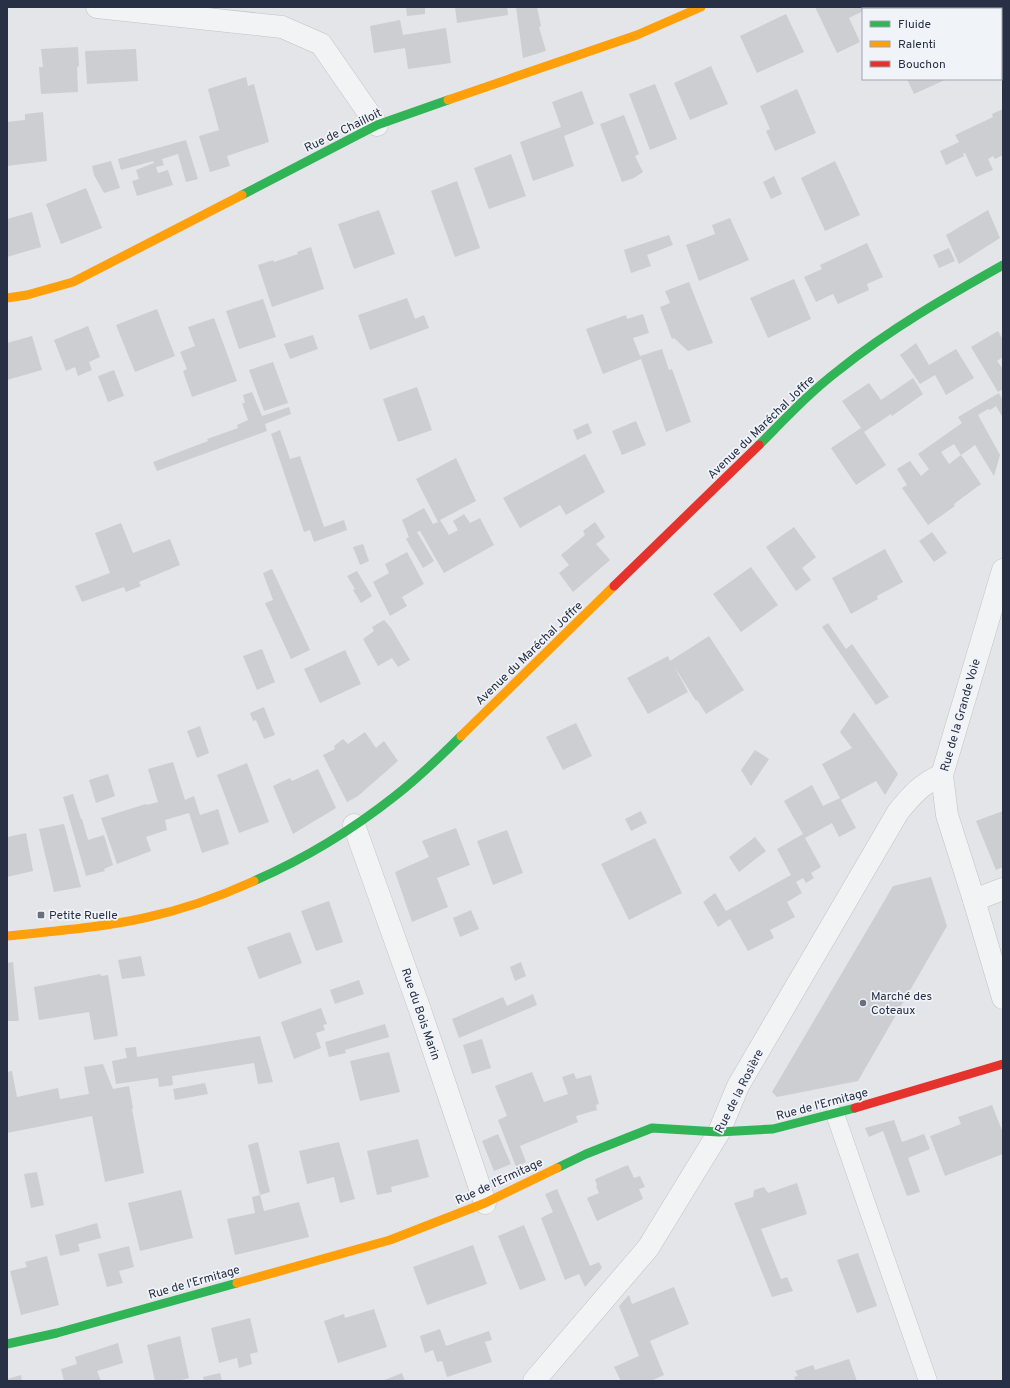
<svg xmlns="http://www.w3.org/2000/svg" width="1010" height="1388" font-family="Overpass,sans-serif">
  <rect width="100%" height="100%" fill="#e3e5e8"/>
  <g fill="#cdced2" fill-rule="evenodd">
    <path d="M406 7H425V14L407 16Z"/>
    <path d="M455 7H507L508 15 457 23Z"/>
    <path d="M516 7H537L541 26 539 27 546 51 523 58Z"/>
    <path d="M815 7H871L863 9V11L849 18 860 42 837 53Z"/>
    <path d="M786 14 804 52 757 73 740 36Z"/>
    <path d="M400 20 403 35 446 28 451 63 408 69 405 48 374 53 370 26Z"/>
    <path d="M78 47 79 66 77 67 78 92 41 94 39 67H43L41 49Z"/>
    <path d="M136 49 138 81 87 84 85 51Z"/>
    <path d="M711 66 728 104 690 120 674 83Z"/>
    <path d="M246 77 248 86 254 84 269 142 227 156 230 166 210 172 199 136 219 130 208 89Z"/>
    <path d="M907 79H947L914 94Z"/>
    <path d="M655 84 677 139 650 150 629 94Z"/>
    <path d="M797 89 816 133 775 151 766 131 770 129 760 106Z"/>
    <path d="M582 91 594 124 564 136 574 166 533 181 520 142 561 127 552 102Z"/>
    <path d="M1003 109V155L995 159 993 156 988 159 993 170 976 177 965 153 963 154 964 156 946 165 940 151 959 142 955 135 993 117 992 114Z"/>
    <path d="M43 112 47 161 7 166V122L25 120V114Z"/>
    <path d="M624 115 639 154 635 156 643 172 634 178 622 182 600 124Z"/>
    <path d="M186 140 198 179 186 182 178 154 162 159 164 165 156 167 158 173 168 170 173 185 137 196 132 181 139 179 136 170 154 163 153 161 121 170 118 159Z"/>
    <path d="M511 154 526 196 489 209 474 168Z"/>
    <path d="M111 161 120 188 104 193 94 175 92 166Z"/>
    <path d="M835 161 860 215 825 231 801 178Z"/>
    <path d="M774 176 782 194 771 199 763 182Z"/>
    <path d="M457 181 480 248 455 257 431 191Z"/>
    <path d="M86 188 102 228 61 244 46 204Z"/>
    <path d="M379 210 395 254 354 269 338 224Z"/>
    <path d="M988 210 1000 238 959 264 946 235Z"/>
    <path d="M32 212 41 247 7 257V219Z"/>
    <path d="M730 218 749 260 699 281 686 245 715 234 712 225Z"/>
    <path d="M669 235 673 245 647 255 651 266 631 273 624 250Z"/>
    <path d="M867 243 883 277 867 284 869 290 838 304 833 294 816 302 804 277 822 269 820 265Z"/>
    <path d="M311 247 324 289 272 307 258 265 273 260 274 262 298 254 297 252Z"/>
    <path d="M949 248 955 261 939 268 933 255Z"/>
    <path d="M794 279 811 319 768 338 750 298Z"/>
    <path d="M689 282 713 343 688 351 674 338 672 339 660 307 670 303 665 291Z"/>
    <path d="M407 298 415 319 424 315 429 328 370 350 358 315Z"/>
    <path d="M263 299 276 337 239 349 226 311Z"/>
    <path d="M157 309 175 356 135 372 116 325Z"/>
    <path d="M643 314 649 333 633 338 640 356 662 349 669 370 672 369 691 422 666 432 641 359 603 374 586 329 626 315 627 319Z"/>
    <path d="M214 318 237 381 192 397 183 371 187 369 180 352 195 346 188 327Z"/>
    <path d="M88 326 100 357 89 362 92 370 78 376 75 367 66 371 54 340Z"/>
    <path d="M998 331 1003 340V357L997 361 1003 369V389L998 392 971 347Z"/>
    <path d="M313 335 318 349 290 359 284 344Z"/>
    <path d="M32 336 42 370 7 380V343Z"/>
    <path d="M916 343 929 365 956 349 974 378 946 395 935 375 920 384 900 355Z"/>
    <path d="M273 362 288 403 264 411 249 370Z"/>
    <path d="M114 370 124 396 108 402 98 376Z"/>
    <path d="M913 378 923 394 892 416 891 414 864 432 886 465 856 485 831 448 861 428 842 401 869 383 881 400Z"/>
    <path d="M417 387 432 430 398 442 383 399Z"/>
    <path d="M252 392 262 416 289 407 291 414 265 424 267 431 157 471 153 462 208 441 207 439 238 428 237 425 248 420 242 403H245L243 395Z"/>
    <path d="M999 393 1003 401V418L996 406 990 410 988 409 978 415 1000 455 994 476 975 445 961 455 981 484 954 504 955 506 928 525 902 488 907 485 897 469 910 461 921 476 929 469 918 454 962 423 958 417ZM954 444 961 455 949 464 941 452Z"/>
    <path d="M636 421 646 445 622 455 612 431Z"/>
    <path d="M588 423 592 433 577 440 573 430Z"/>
    <path d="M280 430 290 459 300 456 324 527 344 520 347 530 314 542 310 530 304 532 271 434Z"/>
    <path d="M585 454 605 492 566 515 560 505 520 528 503 498Z"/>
    <path d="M456 458 476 501 440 520 449 535 458 530 453 521 464 514 470 523 480 518 494 545 444 573 420 531 417 532 434 561 423 568 406 539 409 537 402 520 424 508 433 524 438 522 416 479Z"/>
    <path d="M595 522 605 537 596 544 610 560 573 592 559 573 569 565 561 555 585 535 583 531Z"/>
    <path d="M121 523 133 553 170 539 180 565 139 582 141 586 126 592 124 587 82 602 75 586 110 573 95 533Z"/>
    <path d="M794 527 816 557 802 568 811 580 796 591 766 547Z"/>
    <path d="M932 532 947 553 934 562 919 541Z"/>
    <path d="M363 544 369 561 360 565 353 547Z"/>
    <path d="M885 549 903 582 877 596 878 599 851 614 832 578Z"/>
    <path d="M407 552 424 584 402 597 407 606 390 616 373 582 389 573 385 564Z"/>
    <path d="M751 567 778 605 741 632 713 594Z"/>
    <path d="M272 569 310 650 291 659 265 603 273 600 263 573Z"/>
    <path d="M357 571 372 596 361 603 353 590 355 589 347 576Z"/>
    <path d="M384 620 391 628 410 660 398 667 392 658 378 666 363 639 374 631 372 627Z"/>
    <path d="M828 623 846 649 852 644 889 697 876 705 822 627Z"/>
    <path d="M709 636 744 690 706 714 697 700 696 701 674 666 688 692 648 714 627 678 668 656 670 661Z"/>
    <path d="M262 649 275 682 257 690 243 656Z"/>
    <path d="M345 650 361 684 320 703 304 669Z"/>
    <path d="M264 707 275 735 264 739 256 720 253 721 250 713Z"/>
    <path d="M854 712 898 774 885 795 876 781 841 800 856 828 839 837 832 823 805 838 821 867 811 873 814 878 806 883 803 878 796 882 802 893 787 902 795 917 770 930 774 938 748 951 730 919 718 927 703 902 715 893 726 911 791 875 777 849 803 834 784 801 812 785 823 806 840 798 822 764 852 748 840 732Z"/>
    <path d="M576 723 592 756 563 770 546 737Z"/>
    <path d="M200 726 209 753 197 758 187 731Z"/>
    <path d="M365 732 376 748 384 741 398 761 358 796 347 802 323 755 335 749 334 746 343 739 348 744Z"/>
    <path d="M755 750 769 759 751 786 741 770Z"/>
    <path d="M173 762 185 800 194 796 200 815 218 809 229 844 202 853 189 813 165 820 167 830 146 837 151 851 117 864 101 818 146 804 147 805 158 802 148 769Z"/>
    <path d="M247 763 269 822 239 833 217 775Z"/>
    <path d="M318 769 336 808 293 834 273 786 290 778 292 781Z"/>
    <path d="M108 774 115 796 96 803 89 780Z"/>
    <path d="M73 794 81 819H82L88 840 104 835 113 865 104 869 105 871 86 876 63 797Z"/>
    <path d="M641 811 647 823 631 831 625 819Z"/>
    <path d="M1003 811V867L996 870 976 821Z"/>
    <path d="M64 824 81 887 54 892 39 829Z"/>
    <path d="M456 828 470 865 437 878 448 907 412 922 395 872 429 857 422 841Z"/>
    <path d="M507 830 523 873 493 885 477 841Z"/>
    <path d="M26 833 33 871 7 877V837Z"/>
    <path d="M755 837 766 851 739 872 729 857Z"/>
    <path d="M655 838 682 893 629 920 601 864Z"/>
    <path d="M931 877 947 926 858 1081 777 1097 772 1092 893 886Z"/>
    <path d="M329 901 343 942 316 951 301 911Z"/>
    <path d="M471 910 479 929 460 937 453 918Z"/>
    <path d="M290 932 302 963 259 979 247 947Z"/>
    <path d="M141 956 145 976 122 979 118 960Z"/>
    <path d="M13 962 19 1021H7V963Z"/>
    <path d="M521 962 526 976 515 981 510 967Z"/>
    <path d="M100 974 101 976 108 975 118 1036 94 1040 89 1012 39 1020 34 987Z"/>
    <path d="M359 980 364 994 335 1004 330 990Z"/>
    <path d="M533 994 537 1005 459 1038 452 1019 503 997 507 1006Z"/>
    <path d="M321 1008 327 1024 323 1025 325 1030 316 1033 321 1048 294 1059 281 1022Z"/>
    <path d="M385 1024 389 1037 345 1050 346 1053 329 1057 325 1042Z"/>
    <path d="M260 1036 273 1082 258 1084 254 1063 172 1076 173 1085 159 1087 158 1078 116 1084 112 1061 127 1058 125 1048 136 1047 137 1057Z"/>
    <path d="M482 1039 491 1068 472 1074 463 1045Z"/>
    <path d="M389 1052 400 1092 360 1101 350 1061Z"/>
    <path d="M103 1064 113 1089 129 1086 133 1108 132 1109 144 1173 105 1182 92 1116 7 1133V1072L12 1071 17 1097 58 1088 60 1099 89 1094 84 1067Z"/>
    <path d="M532 1072 544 1102 568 1094 562 1077 574 1073 576 1079 591 1075 599 1104 596 1105 597 1110 576 1116 578 1122 520 1146 526 1162 516 1167 498 1120 507 1116 495 1086Z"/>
    <path d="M205 1083 208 1094 175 1100 173 1089Z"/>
    <path d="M992 1105 1003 1133V1154L945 1176 930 1136 961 1124 958 1117Z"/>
    <path d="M894 1120 902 1142 924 1134 930 1149 908 1158 920 1192 907 1196 883 1131 869 1137 865 1128Z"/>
    <path d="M498 1134 511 1164 494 1171 482 1141Z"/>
    <path d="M418 1139 429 1177 391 1187 392 1192 377 1195 367 1151Z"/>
    <path d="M258 1142 270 1192 260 1195 248 1145Z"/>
    <path d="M339 1142 355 1199 340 1203 334 1177 307 1184 299 1151Z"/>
    <path d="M628 1165 634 1178 640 1176 645 1187 639 1189 643 1199 597 1221 587 1198 599 1193 596 1186 597 1185 595 1179Z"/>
    <path d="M37 1172 44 1205 31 1208 24 1174Z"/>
    <path d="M797 1183 807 1214 761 1229 781 1279 787 1277 793 1291 772 1297 734 1203 753 1197 754 1190 764 1187 768 1193Z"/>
    <path d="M557 1189 590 1266 599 1262 602 1268 585 1287 579 1274 565 1280 541 1218 553 1212 545 1194Z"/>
    <path d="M181 1190 193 1238 140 1251 128 1203Z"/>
    <path d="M260 1195 264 1211 299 1202 309 1237 235 1255 227 1219 255 1213 252 1197Z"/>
    <path d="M97 1223 101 1238 78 1244 80 1251 60 1256 55 1235Z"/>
    <path d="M524 1225 546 1280 520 1290 498 1236Z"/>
    <path d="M473 1245 487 1284 427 1305 413 1267Z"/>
    <path d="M129 1246 134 1267 119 1271 123 1283 107 1287 98 1254Z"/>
    <path d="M858 1253 877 1306 857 1313 837 1260Z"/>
    <path d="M47 1256 59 1305 21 1315 10 1271 27 1267 25 1262Z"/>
    <path d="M674 1287 689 1324 650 1341 664 1375 651 1381H621L614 1367 639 1356 619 1306 629 1295 632 1304Z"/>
    <path d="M374 1309 387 1347 338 1363 324 1321 344 1314 345 1318Z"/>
    <path d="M250 1318 258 1352 250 1354 252 1364 239 1368 237 1358 219 1363 211 1328Z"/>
    <path d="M440 1329 446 1346 489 1331 492 1340 485 1342 492 1362 447 1377 442 1361 437 1362 433 1350 425 1353 420 1336Z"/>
    <path d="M180 1336 189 1378 178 1381H155L147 1345Z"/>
    <path d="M118 1343 123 1363 97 1371 101 1381H64L61 1369 77 1364 75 1357Z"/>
    <path d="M849 1359 857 1381H796L794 1377 798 1376 795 1371 813 1365 815 1370Z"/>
    <path d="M220 1373 222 1381H204L203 1377Z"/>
    <path d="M402 1373 405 1381H382Z"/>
    <path d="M21 1375 22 1381H7V1379Z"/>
  </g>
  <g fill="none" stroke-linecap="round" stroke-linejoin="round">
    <defs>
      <path id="lane" d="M835 1114 928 1381"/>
      <g id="street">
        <path d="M97 7 282 27 321 44 377 125"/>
        <path d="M1003 570 942 775 947 815 974 900 1003 998"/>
        <path d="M354 825 420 1010 485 1203"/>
        <path d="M974 900 1003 889"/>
        <path d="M534 1381 648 1248 719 1132 738 1086 898 812C912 795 921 784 942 775"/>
      </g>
    </defs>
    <use href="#lane" stroke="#c1c3c6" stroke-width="19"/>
    <use href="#street" stroke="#c1c3c6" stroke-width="23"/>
    <use href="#lane" stroke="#f2f3f5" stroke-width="18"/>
    <use href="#street" stroke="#f2f3f5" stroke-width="22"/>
    <g stroke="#30b455" stroke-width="9">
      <path d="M242 195 377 125 448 100"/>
      <path d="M759 445C785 419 810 392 839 370 890 329 946 297 1003 265"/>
      <path d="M254 881C304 859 352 830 395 796 418 778 440 757 461 736"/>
      <path d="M557 1168 586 1154 652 1128 719 1132 773 1129 855 1108"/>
      <path d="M7 1344 57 1333 237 1283"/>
    </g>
    <g stroke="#ff9f0a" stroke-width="9">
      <path d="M448 100 637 35 701 7"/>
      <path d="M7 298 27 295 73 282 242 195"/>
      <path d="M461 736 614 586"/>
      <path d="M7 936C53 931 99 928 144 918 182 910 219 897 254 881"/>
      <path d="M237 1283 390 1240 485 1203 557 1168"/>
    </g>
    <g stroke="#e5322d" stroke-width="9">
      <path d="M614 586 759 445"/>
      <path d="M855 1108 1003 1064"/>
    </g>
  </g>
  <g fill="#696f7d" stroke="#f0f3f8" stroke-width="1.5">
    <rect x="37" y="911" width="8" height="8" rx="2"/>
    <circle cx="863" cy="1003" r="4"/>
  </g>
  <g text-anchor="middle" stroke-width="3.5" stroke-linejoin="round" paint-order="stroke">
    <g font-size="12" fill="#273044" stroke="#f0f3f8">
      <text transform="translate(343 130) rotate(-26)" y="4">Rue de Chailloit</text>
      <text transform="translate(761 427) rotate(-44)" y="4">Avenue du Maréchal Joffre</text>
      <text transform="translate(529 653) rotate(-44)" y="4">Avenue du Maréchal Joffre</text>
      <text transform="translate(960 715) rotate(-74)" y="4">Rue de la Grande Voie</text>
      <text transform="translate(421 1014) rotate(71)" y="4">Rue du Bois Marin</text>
      <text transform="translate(739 1091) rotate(-63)" y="4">Rue de la Rosière</text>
      <text transform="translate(822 1104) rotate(-15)" y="4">Rue de l'Ermitage</text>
      <text transform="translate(499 1181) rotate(-25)" y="4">Rue de l'Ermitage</text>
      <text transform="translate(194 1282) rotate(-16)" y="4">Rue de l'Ermitage</text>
    </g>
    <g font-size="12" fill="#273044" stroke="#f0f3f8" text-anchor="start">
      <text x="49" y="919">Petite Ruelle</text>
      <text x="871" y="1000">Marché des<tspan x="871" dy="14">Coteaux</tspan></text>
    </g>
  </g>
  <rect width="1010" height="1388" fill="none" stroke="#273044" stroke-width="16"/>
  <rect x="862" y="8" width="140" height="72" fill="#f0f3f8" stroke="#a0a5b0"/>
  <rect x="870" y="21" width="20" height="6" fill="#30b455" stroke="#a0a5b0"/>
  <text x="898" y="28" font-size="12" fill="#273044">Fluide</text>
  <rect x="870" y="41" width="20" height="6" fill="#ff9f0a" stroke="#a0a5b0"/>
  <text x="898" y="48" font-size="12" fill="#273044">Ralenti</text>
  <rect x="870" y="61" width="20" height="6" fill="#e5322d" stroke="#a0a5b0"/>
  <text x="898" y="68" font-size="12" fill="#273044">Bouchon</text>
</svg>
